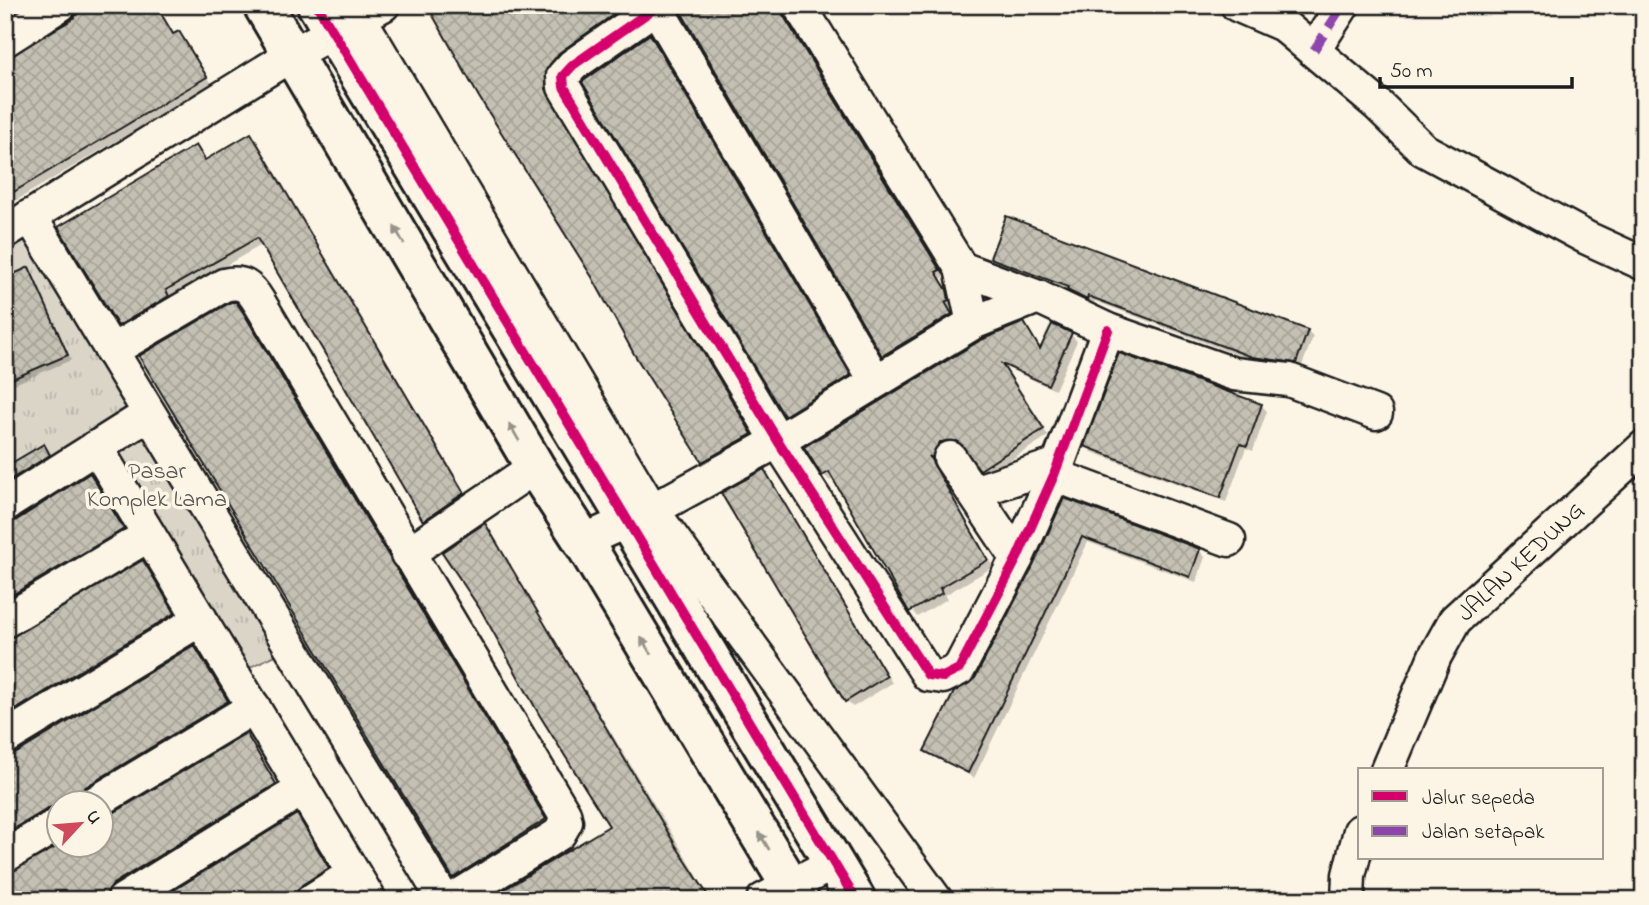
<svg xmlns="http://www.w3.org/2000/svg" width="1649" height="905" font-family="'Indie Flower',sans-serif">
  <defs>
    <pattern id="park-tufts" width="24" height="20" patternUnits="userSpaceOnUse" patternTransform="scale(1.75)"><rect width="24" height="20" fill="#dbd5c8"/><path d="M3 7l-1-3M5 7V3M7 7l1-3M15 17l-1-3M17 17v-4M19 17l1-3" fill="none" stroke="#bbb6ab"/></pattern>
    <pattern id="building-cross-hatch" width="8" height="8" patternUnits="userSpaceOnUse" patternTransform="scale(1.75)"><rect width="8" height="8" fill="#c4c0b3"/><path d="M0 0l8 8M0 8l8-8" fill="none" stroke="#a8a499"/></pattern>
  </defs>
  <rect width="100%" height="100%" fill="#fcf5e5"/>
  <filter id="ink" filterUnits="userSpaceOnUse"><feTurbulence type="fractalNoise" baseFrequency=".0143" numOctaves="2"/><feDisplacementMap in="SourceGraphic" scale="14" xChannelSelector="R" yChannelSelector="G"/><feConvolveMatrix kernelMatrix="1 2 1 2 8 2 1 2 1" color-interpolation-filters="sRGB"/></filter>
  <g filter="url(#ink)">
    <g fill="url(#park-tufts)" stroke="#7c7872" stroke-width="2">
      <path d="M27 229 141 414 24 482 5 447V241Z"/>
      <path d="M152 418 290 648 238 673 99 447Z"/>
    </g>
    <g fill="#0003">
      <path d="M5 5H41L17 21 8 10 5 11Z"/>
      <path d="M90 5H157L175 35 179 33 185 39 212 84 5 207V58L71 22 78 12Z"/>
      <path d="M429 5H642L551 97 757 441 710 467 704 460Z"/>
      <path d="M678 5H790L786 12 789 23 945 276 941 279 953 299 955 306 950 309 957 321 890 362 884 355Z"/>
      <path d="M650 36 856 382 792 421 786 415Z"/>
      <path d="M251 135 470 500 431 526 263 244 171 297 174 303 126 331 119 325 196 147 207 161Z"/>
      <path d="M992 257 1307 331 1313 337 1301 368 1259 363 1095 301 1093 304 1070 291 999 263Z"/>
      <path d="M29 270 71 360 5 388V280Z"/>
      <path d="M236 304 550 828 461 883 454 877Z"/>
      <path d="M1024 324 1042 350 1071 335 1077 341 1055 390 1005 367 1048 436 987 475 964 447 947 448 939 463 931 459 993 567 945 595 947 599 917 617 834 478 830 481 823 474Z"/>
      <path d="M1261 405 1267 411 1253 451 1246 448 1226 502 1092 452 1086 446Z"/>
      <path d="M48 451 53 460 5 490V458L10 466Z"/>
      <path d="M764 472 892 683 853 707 846 701Z"/>
      <path d="M90 475 127 533 5 606V523H15Z"/>
      <path d="M1065 500 1199 550 1205 557 1196 582 1088 542 974 778 926 750 977 679 1035 567Z"/>
      <path d="M489 530 695 872 711 900H490L612 827Z"/>
      <path d="M143 562 178 618 5 723V639H15Z"/>
      <path d="M194 647 231 706 80 804H60V811L5 841V756L15 755Z"/>
      <path d="M250 740 280 789 111 900H5L102 846V822Z"/>
      <path d="M301 821 332 873 299 900H162Z"/>
    </g>
    <g fill="url(#building-cross-hatch)" stroke="#1c1c1c" stroke-width="2">
      <path d="M87 5H156L173 34 179 31 207 77 5 197V58L70 21Z"/>
      <path d="M427 5H627L559 53 546 70V89L752 434 702 462 634 354 592 277 479 97Z"/>
      <path d="M677 5H781L783 15 940 270 936 272 947 290 949 300 945 302 952 314 882 356Z"/>
      <path d="M650 34 851 375 784 416 582 82Z"/>
      <path d="M251 133 464 493 423 521 257 238 166 290 169 296 118 326 58 227 196 145 205 160Z"/>
      <path d="M1006 216 1308 330 1296 363 1252 357 1088 296 1087 300 1067 290 1068 287 990 258Z"/>
      <path d="M29 267 68 355 5 382V278Z"/>
      <path d="M231 302H236L243 312 546 819 453 878 139 356Z"/>
      <path d="M1024 322 1040 349 1052 324 1072 333 1048 385 1002 364 1044 429 980 470 957 441 940 442 932 458 929 456 988 560 940 588 942 593 909 612 829 472 822 476 804 447 981 340Z"/>
      <path d="M1119 353 1262 404 1247 446 1240 444 1220 498 1084 446Z"/>
      <path d="M44 444 50 455 5 483V467Z"/>
      <path d="M764 469 887 676 845 702 721 493Z"/>
      <path d="M90 473 124 529 5 599V523L15 521Z"/>
      <path d="M1064 498 1200 549 1190 577 1082 537 968 773 924 751 954 692 975 678 1033 566Z"/>
      <path d="M485 523 676 846 711 900H487L609 826 540 716 482 612 442 552Z"/>
      <path d="M143 560 175 613 5 716V639Z"/>
      <path d="M194 645 228 701 84 788 75 803 51 807 5 834V756L15 754Z"/>
      <path d="M246 733 276 784 113 884 105 900H5V874L60 845H102V820Z"/>
      <path d="M297 814 329 868 302 885 294 900H158Z"/>
    </g>
    <g fill="none" stroke-linecap="round" stroke-linejoin="round">
      <defs>
        <g id="street">
          <path d="M352 5 652 510 936 900"/>
          <path d="M659 5 573 65 563 76 564 87 778 441 928 675 943 677 959 669 1017 558 1054 475 1108 330"/>
          <path d="M1237 5 1283 25 1378 105 1424 150 1587 238 1644 264"/>
          <path d="M656 7 875 380"/>
          <path d="M5 40 60 5"/>
          <path d="M1314 50 1343 5"/>
          <path d="M30 216 444 900"/>
          <path d="M5 232 293 54 383 5"/>
          <path d="M961 268 1038 297 1108 330 1234 374 1289 380 1376 413"/>
          <path d="M973 323 1038 297"/>
          <path d="M111 351 224 285C243 280 250 287 259 302L564 813 566 822 559 834 452 900"/>
          <path d="M96 447 370 900"/>
          <path d="M950 458 1017 558"/>
          <path d="M1054 475 1229 540"/>
          <path d="M974 492 1058 464"/>
          <path d="M5 505 149 414"/>
          <path d="M583 541 652 510 778 441 973 323 961 268 799 5"/>
          <path d="M407 554 535 467"/>
          <path d="M5 621 149 535"/>
          <path d="M5 738 201 619"/>
          <path d="M1387 770 1435 656 1455 620 1644 447"/>
          <path d="M93 804 254 707"/>
          <path d="M5 856 60 823"/>
          <path d="M123 900 303 789"/>
          <path d="M312 900 353 874"/>
          <path d="M763 900 834 863"/>
          <path d="M1348 900 1349 875 1360 831"/>
        </g>
        <g id="secondary">
          <path d="M263 5 535 467 583 541 799 900"/>
          <path d="M317 5 856 900"/>
        </g>
      </defs>
      <use href="#street" stroke="#1c1c1c" stroke-width="37"/>
      <use href="#secondary" stroke="#1c1c1c" stroke-width="44"/>
      <use href="#street" stroke="#fcf5e5" stroke-width="32"/>
      <use href="#secondary" stroke="#fcf5e5" stroke-width="38"/>
      <path stroke="#8e44ad" stroke-width="9" stroke-dasharray="18 9" stroke-linecap="butt" d="M1314 50 1343 5"/>
      <defs>
        <g id="cycleway">
          <path d="M317 5 856 900"/>
          <path d="M659 5 573 65 563 76 564 87 778 441 928 675 943 677 959 669 1017 558 1054 475 1108 330"/>
        </g>
      </defs>
      <use href="#cycleway" stroke="#fcf5e5" stroke-width="15"/>
      <use href="#cycleway" stroke="#d6006c" stroke-width="10"/>
    </g>
    <defs><path id="oneway-solid" d="M-6-.8H1V-3.2L6.5 0L1 3.2V.8H-6Z" transform="scale(1.75)"/></defs>
    <g fill="#97938b">
      <use href="#oneway-solid" transform="translate(399 235) rotate(-120)"/>
      <use href="#oneway-solid" transform="translate(514 432) rotate(-120)"/>
      <use href="#oneway-solid" transform="translate(646 646) rotate(-121)"/>
      <use href="#oneway-solid" transform="translate(764 841) rotate(-121)"/>
    </g>
  </g>
  <g text-anchor="middle" stroke-width="7" stroke-linejoin="round" paint-order="stroke">
    <g font-size="24" fill="#555450" stroke="#fcf5e5">
      <text x="157" y="478">Pasar<tspan x="157" dy="28">Komplek Lama</tspan></text>
    </g>
    <g font-size="24" fill="#1c1c1c" stroke="#fcf5e5">
      <text transform="translate(1520 561) rotate(-43)" y="8">JALAN KEDUNG</text>
    </g>
  </g>
  <rect width="1649" height="905" fill="none" stroke="#fcf5e5" stroke-width="28"/>
  <rect x="14" y="14" width="1621" height="877" fill="none" stroke="#1c1c1c" stroke-width="2.5" filter="url(#ink)"/>
  <rect x="1358" y="768" width="245" height="91" fill="#fcf5e5" stroke="#a29e95" stroke-width="2"/>
  <rect x="1372" y="791" width="35" height="10" fill="#d6006c" stroke="#a29e95" stroke-width="2"/>
  <text x="1422" y="804" font-size="21" fill="#1c1c1c">Jalur sepeda</text>
  <rect x="1372" y="826" width="35" height="10" fill="#8e44ad" stroke="#a29e95" stroke-width="2"/>
  <text x="1422" y="838" font-size="21" fill="#1c1c1c">Jalan setapak</text>
  <g transform="translate(80 824) rotate(64)"><circle r="33" fill="#fcf5e5" stroke="#a29e95" stroke-width="2"/>
  <path d="M0-5L12 26L0 18L-12 26Z" fill="#d1495b"/>
  <text y="-10" font-size="19" font-weight="bold" text-anchor="middle" fill="#1c1c1c">U</text>
  </g>
  <path d="M1380 77v10h192v-10" fill="none" stroke="#1c1c1c" stroke-width="3.5"/>
  <text x="1390" y="77" font-size="21" fill="#1c1c1c" stroke="#fcf5e5" stroke-width="5" paint-order="stroke">50 m</text>
</svg>
